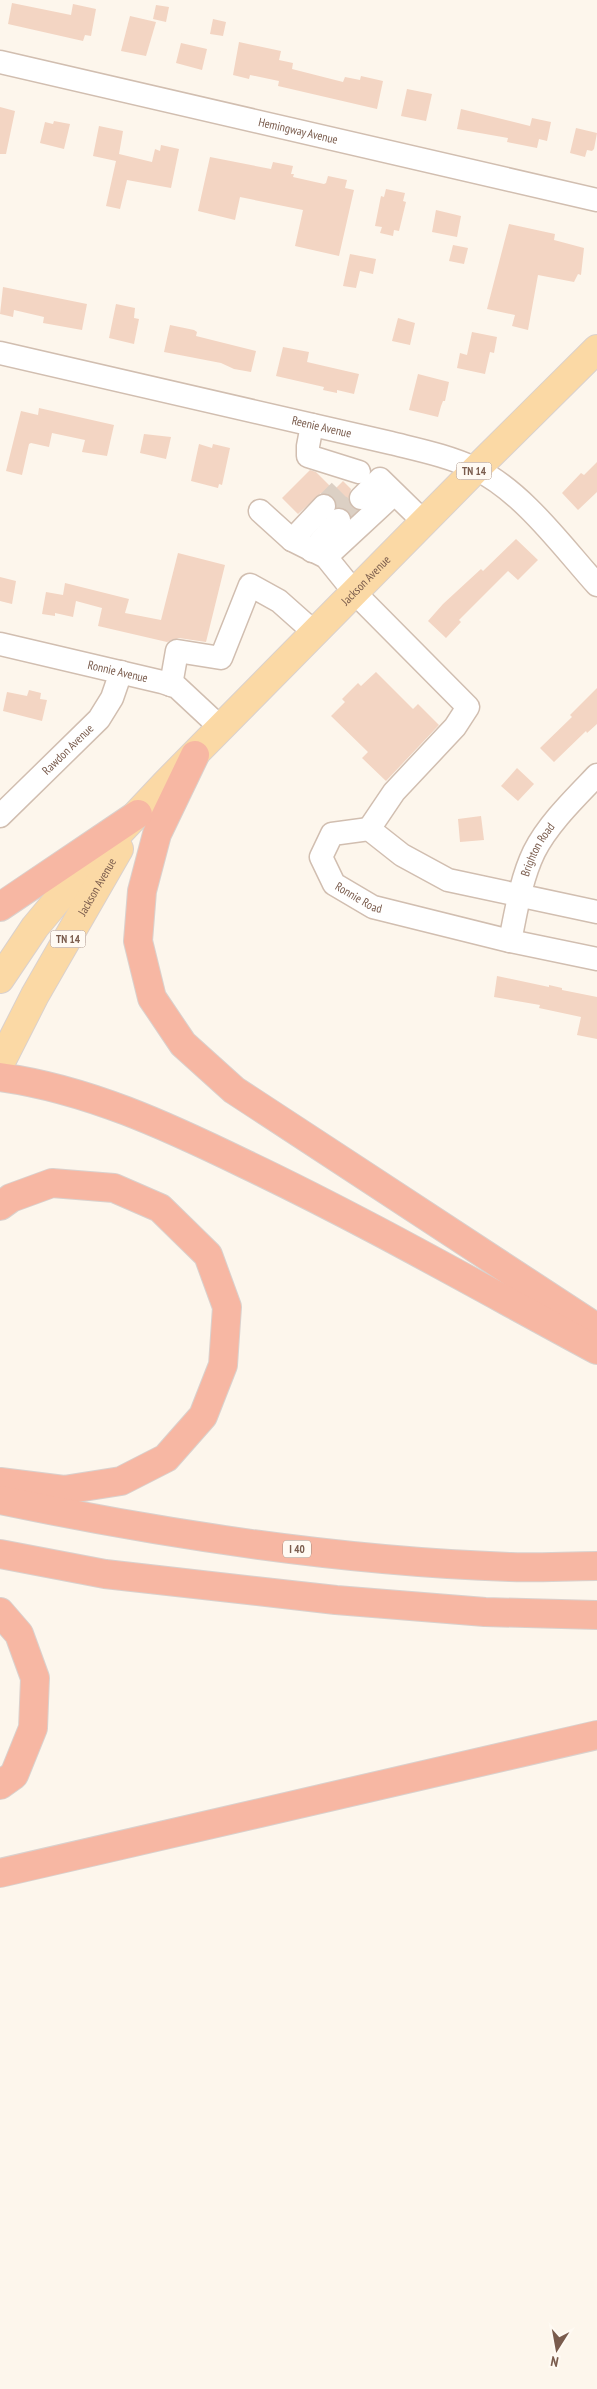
<svg xmlns="http://www.w3.org/2000/svg" width="597" height="2389" font-family="'PT Sans Narrow',sans-serif">
  <rect width="100%" height="100%" fill="#fdf6ec"/>
  <g fill="#f3d5c3">
    <path d="M12 3 71 15 73 4 96 9 91 36 85 35 83 41 8 24Z"/>
    <path d="M156 5 169 7 166 22 153 19Z"/>
    <path d="M130 16 156 22 146 56 121 51Z"/>
    <path d="M213 19 226 22 223 36 210 34Z"/>
    <path d="M239 42 281 51 279 60 293 63 292 69 343 82 345 77 360 80 361 76 383 81 377 109 278 86 279 81 250 75 249 79 233 75Z"/>
    <path d="M181 43 207 49 202 70 176 63Z"/>
    <path d="M407 89 432 94 426 121 401 116Z"/>
    <path d="M0 107 15 111 6 154H0Z"/>
    <path d="M461 109 530 126 532 118 551 122 547 141 539 139 537 148 507 142 508 138 457 129Z"/>
    <path d="M54 121 70 124 64 149 40 143 45 122 53 124Z"/>
    <path d="M99 126 123 131 119 154 152 162 155 149 160 151 161 145 179 149 171 188 127 180 120 209 106 206 116 161 93 156Z"/>
    <path d="M576 128 597 133 594 149 592 151 587 150 585 157 570 153Z"/>
    <path d="M210 157 271 169 273 162 293 166 291 174H294L293 177 324 184 326 183 328 176 347 180 345 188 354 190 339 256 295 246 303 210 240 197 235 220 198 211Z"/>
    <path d="M386 189 405 193 403 201 406 202 399 231 394 230 393 236 380 233 382 227 375 226 381 196 384 197Z"/>
    <path d="M436 210 461 216 457 237 432 232Z"/>
    <path d="M509 224 555 234 554 240 584 248 581 275 578 274 574 282 538 275 528 330 512 326 515 315 487 309Z"/>
    <path d="M453 245 468 248 464 264 449 261Z"/>
    <path d="M350 254 376 259 373 274 360 271 356 288 343 286Z"/>
    <path d="M3 287 87 304 82 330 43 323 44 317 14 310 13 317 0 314Z"/>
    <path d="M116 304 135 308 134 318 139 319 134 344 109 338Z"/>
    <path d="M398 318 415 323 410 345 392 341Z"/>
    <path d="M170 325 194 330 197 332 196 336 256 351 251 372 234 369 221 363 164 352Z"/>
    <path d="M472 332 497 337 494 353 490 352 485 374 457 368 460 353 467 355Z"/>
    <path d="M283 347 309 352 307 362 359 374 354 394 337 390V393L323 390 324 387 276 376Z"/>
    <path d="M418 374 449 382 445 401H443L441 406 438 417 409 410Z"/>
    <path d="M39 408 114 425 107 456 82 452 85 440 52 433 49 447 31 443 29 444 22 475 6 471 21 411 38 415Z"/>
    <path d="M144 434 171 437 166 459 140 453Z"/>
    <path d="M199 444 212 448 213 444 230 448 222 485 219 484 218 488 191 481Z"/>
    <path d="M597 462V492L578 510 562 493 581 473 584 475Z"/>
    <path d="M310 470 316 472 334 490 343 481 351 489 348 501 351 507 357 510 351 516 347 510 337 507 333 496 321 493 298 514 282 498Z"/>
    <path d="M516 539 538 560 518 580 508 571 459 620 461 622 446 638 428 621 443 604 481 569 483 571Z"/>
    <path d="M178 553 225 565 206 642 179 638 167 642 98 626 102 608 76 601 73 617 55 613V616L42 614 46 592 63 595 65 583 129 599 125 613 161 620Z"/>
    <path d="M0 577 16 581 12 604 0 601Z"/>
    <path d="M376 672 413 709 418 704 439 725 386 781 362 758 368 752 331 716 345 702 342 699 358 683 361 686Z"/>
    <path d="M597 688V724L587 733 586 731 554 762 540 748 572 717 570 715Z"/>
    <path d="M29 690 41 693 40 699 47 700 42 721 3 711 7 692 27 696Z"/>
    <path d="M517 768 534 784 518 801 501 786Z"/>
    <path d="M481 816 484 840 460 842 458 819Z"/>
    <path d="M497 976 549 987V985L562 988V990L597 997V1039L577 1035 581 1017 539 1008 540 1005 494 997Z"/>
  </g>
  <g fill="none" stroke-linecap="round" stroke-linejoin="round">
    <g stroke="#dcd0c4" stroke-width="22" stroke-dasharray="22 11" stroke-linecap="butt">
      <path d="M324 506 346 484"/>
      <path d="M339 520 361 498"/>
    </g>
    <defs>
      <g id="minor">
        <path id="s1" d="M0 62 597 200"/>
        <path id="s2" d="M0 353 391 443C419 450 449 456 476 469 523 492 562 546 597 585"/>
        <path d="M312 425 308 446V456L359 472"/>
        <path d="M361 498 380 479 424 522"/>
        <path d="M324 506 292 540 326 557 355 593 468 707 455 727 394 792 369 829"/>
        <path d="M260 511 292 540"/>
        <path d="M312 551 339 520"/>
        <path d="M326 557 394 494"/>
        <path id="s3" d="M0 644 162 682 177 687 221 728"/>
        <path d="M171 685 177 651 221 658 250 585 279 601 315 633"/>
        <path id="s4" d="M0 816 99 719 112 698 121 672"/>
        <path id="s5" d="M597 912 448 880 402 855 369 829 332 834 321 857 334 884 373 907 510 941 597 959"/>
        <path id="s6" d="M510 941C516 912 521 879 534 852 548 824 575 798 597 775"/>
      </g>
      <g id="major">
        <path id="s7" d="M0 979 35 927 70 885 166 783 476 469 597 349"/>
        <path id="s8" d="M0 1064 35 995 119 849"/>
      </g>
      <g id="highway">
        <path d="M195 755 157 834 142 891 138 941 152 998 183 1044 234 1090 597 1328"/>
        <path d="M0 907 138 814"/>
        <path d="M0 1077C87 1089 167 1126 245 1164 365 1221 480 1287 597 1350"/>
        <path d="M0 1206 11 1198 52 1183 114 1188 160 1208 208 1255 227 1307 223 1365 203 1416 166 1458 121 1481 64 1490 0 1482"/>
        <path d="M0 1500C168 1535 338 1561 510 1567 539 1568 568 1566 597 1566"/>
        <path d="M0 1554 105 1574 336 1600 485 1612 597 1615"/>
        <path d="M0 1612 19 1634 35 1678 33 1728 14 1775 0 1785"/>
        <path d="M0 1873 597 1735"/>
      </g>
    </defs>
    <use href="#minor" stroke="#d1beb0" stroke-width="25"/>
    <use href="#major" stroke="#dad1cd" stroke-width="30"/>
    <use href="#highway" stroke="#dad1cd" stroke-width="30"/>
    <use href="#minor" stroke="#fff" stroke-width="22"/>
    <use href="#major" stroke="#fbd9a5" stroke-width="28"/>
    <use href="#highway" stroke="#f7b7a3" stroke-width="28"/>
  </g>
  <g text-anchor="middle" stroke-width="4" stroke-linejoin="round" paint-order="stroke">
    <g fill="#fffaf3" stroke="#a28b7f" stroke-width="1">
      <rect x="456.5" y="462.5" width="35" height="17" rx="4"/>
      <rect x="50.5" y="930.5" width="35" height="17" rx="4"/>
      <rect x="283" y="1540.5" width="28" height="17" rx="4"/>
    </g>
    <g font-size="11" font-weight="bold" fill="#7a5c4d">
      <text x="474" y="475">TN 14</text>
      <text x="68" y="943">TN 14</text>
      <text x="297" y="1553">I 40</text>
    </g>
    <g font-size="12" fill="#7a5c4d" stroke="#fffaf3">
      <text dy="4" stroke="none"><textPath href="#s1" startOffset="306">Hemingway Avenue</textPath></text>
      <text dy="4" stroke="none"><textPath href="#s2" startOffset="330">Reenie Avenue</textPath></text>
      <text dy="4" stroke="none"><textPath href="#s7" startOffset="542">Jackson Avenue</textPath></text>
      <text dy="4" stroke="none"><textPath href="#s3" startOffset="121">Ronnie Avenue</textPath></text>
      <text dy="4" stroke="none"><textPath href="#s4" startOffset="95">Rawdon Avenue</textPath></text>
      <text dy="4" stroke="none"><textPath href="#s6" startOffset="96">Brighton Road</textPath></text>
      <text dy="4" stroke="none"><textPath href="#s8" startOffset="202">Jackson Avenue</textPath></text>
      <text dy="4" stroke="none"><textPath href="#s5" startOffset="368">Ronnie Road</textPath></text>
    </g>
  </g>
  <g transform="translate(557 2349) rotate(191)" stroke="#fffaf3" stroke-width="4" paint-order="stroke">
  <path d="M0-4L9 19L0 12L-9 19Z" fill="#7a5c4d"/>
  <text y="-8" font-size="14" font-weight="bold" text-anchor="middle" fill="#7a5c4d">N</text>
  </g>
</svg>
